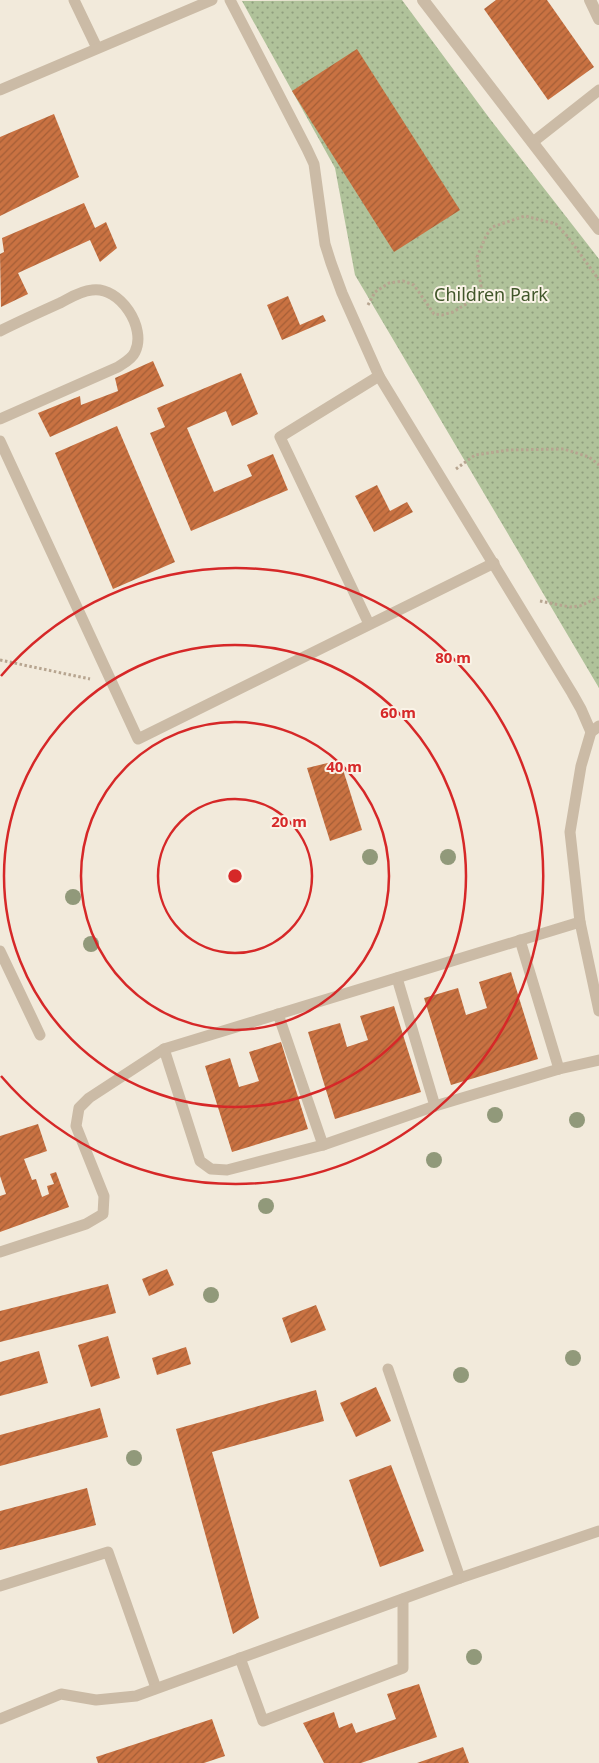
<svg xmlns="http://www.w3.org/2000/svg" width="599" height="1763" font-family="'Noto Sans',sans-serif">
  <defs>
    <pattern id="grass-dots" width="8" height="8" patternUnits="userSpaceOnUse" patternTransform="scale(1.25)"><rect width="8" height="8" fill="#b0c29a"/><path d="M2 2h.1M6 6h.1" fill="none" stroke="#909e7e" stroke-width="1.8" stroke-linecap="round"/></pattern>
    <pattern id="building-hatch" width="6" height="6" patternUnits="userSpaceOnUse" patternTransform="scale(1.25)"><rect width="6" height="6" fill="#c97242"/><path d="M-1 1l2-2M0 6l6-6M5 7l2-2" fill="none" stroke="#a45e37"/></pattern>
  </defs>
  <rect width="100%" height="100%" fill="#f2eadb"/>
  <path fill="url(#grass-dots)" d="M402 0 490 119 599 259V688L355 275 335 168 242 1Z"/>
  <g fill="url(#building-hatch)">
    <path d="M496 0H547L594 67 548 100 484 9Z"/>
    <path d="M357 49 460 210 394 252 292 91Z"/>
    <path d="M54 114 79 177 0 216V137Z"/>
    <path d="M84 203 95 228 106 222 117 248 100 262 90 240 18 273 28 294 1 307 0 254 4 252 2 238Z"/>
    <path d="M288 296 300 325 323 315 326 321 282 340 267 305Z"/>
    <path d="M153 361 164 386 50 437 38 413 80 396 81 405 118 391 115 378Z"/>
    <path d="M241 373 258 414 232 426 226 411 187 428 214 492 252 476 247 465 273 454 288 490 191 531 150 433 165 427 157 408Z"/>
    <path d="M117 426 175 562 113 589 55 453Z"/>
    <path d="M377 485 390 511 407 502 413 512 374 532 355 496Z"/>
    <path d="M340 760 362 830 330 841 307 768Z"/>
    <path d="M511 972 538 1059 451 1085 424 998 458 988 466 1015 487 1008 479 982Z"/>
    <path d="M394 1006 421 1092 335 1119 308 1032 340 1023 347 1047 368 1040 360 1016Z"/>
    <path d="M281 1042 308 1129 232 1152 205 1066 230 1058 239 1087 259 1081 249 1052Z"/>
    <path d="M38 1124 47 1151 24 1159 32 1180 36 1179 42 1197 49 1194 47 1186 54 1184 50 1174 56 1172 69 1207 0 1232V1196L6 1194 0 1176V1136Z"/>
    <path d="M167 1269 174 1285 149 1296 142 1279Z"/>
    <path d="M108 1284 116 1313 0 1342V1311Z"/>
    <path d="M316 1305 326 1330 291 1343 282 1318Z"/>
    <path d="M108 1336 120 1378 91 1387 78 1345Z"/>
    <path d="M186 1347 191 1364 157 1375 152 1358Z"/>
    <path d="M39 1351 48 1383 0 1396V1362Z"/>
    <path d="M376 1387 391 1421 356 1437 340 1403Z"/>
    <path d="M316 1390 324 1421 212 1452 259 1618 233 1634 176 1429Z"/>
    <path d="M100 1408 108 1437 0 1466V1435Z"/>
    <path d="M391 1465 424 1551 380 1567 349 1480Z"/>
    <path d="M87 1488 96 1525 0 1550V1511Z"/>
    <path d="M419 1684 437 1737 361 1763H324L303 1723 334 1712 339 1728 352 1723 356 1733 396 1719 387 1694Z"/>
    <path d="M212 1719 225 1756 204 1763H98L96 1757Z"/>
    <path d="M463 1747 469 1763H417Z"/>
  </g>
  <g fill="none" stroke-linecap="round" stroke-linejoin="round">
    <g stroke="#b7a590" stroke-width="3" stroke-dasharray="2.5 2.5" stroke-linecap="butt">
      <path d="M368 305 375 292 389 283 403 281 414 285 434 314 442 315 453 312 466 304 474 297 481 287 477 257 486 236 492 227 525 216 556 224 568 237 599 280"/>
      <path d="M456 469 475 455 508 450 564 449 589 457 599 465"/>
      <path d="M540 601 570 607 580 606 599 597"/>
      <path d="M0 660 90 679"/>
    </g>
    <g stroke="#cbbba6" stroke-width="11">
      <path d="M74 0 97 48"/>
      <path d="M230 0 307 149 314 164 325 244 331 263 342 293 379 376 572 693 581 709 591 732"/>
      <path d="M0 90 212 0"/>
      <path d="M533 142 599 90"/>
      <path d="M0 331C20 321 40 312 60 303 70 298 80 291 92 290 120 286 147 328 135 352 132 359 124 363 118 367L0 419"/>
      <path d="M0 441 138 739 494 563"/>
      <path d="M369 624 280 437 379 376"/>
      <path d="M599 726 591 732 581 766 570 832 580 922 599 1011"/>
      <path d="M520 940 559 1069"/>
      <path d="M0 951 40 1035"/>
      <path d="M397 978 435 1106"/>
      <path d="M278 1014 323 1145"/>
      <path d="M164 1049 200 1161 211 1169 227 1170 323 1145 435 1106 559 1069 599 1060"/>
      <path d="M0 1252 86 1224 103 1214 104 1196 76 1126 79 1108 89 1098 164 1049 580 922"/>
      <path d="M388 1369 460 1578"/>
      <path d="M0 1586 108 1552 156 1688"/>
      <path d="M240 1658 263 1721 403 1668V1599"/>
      <path d="M0 1719 61 1694 96 1700 136 1696 460 1578 599 1531"/>
    </g>
    <path stroke="#cbbba6" stroke-width="12" d="M590 0 599 19"/>
    <path stroke="#cbbba6" stroke-width="12" d="M423 0 599 229"/>
  </g>
  <g fill="#91997a">
    <circle cx="370" cy="857" r="8"/>
    <circle cx="448" cy="857" r="8"/>
    <circle cx="73" cy="897" r="8"/>
    <circle cx="91" cy="944" r="8"/>
    <circle cx="495" cy="1115" r="8"/>
    <circle cx="577" cy="1120" r="8"/>
    <circle cx="434" cy="1160" r="8"/>
    <circle cx="266" cy="1206" r="8"/>
    <circle cx="211" cy="1295" r="8"/>
    <circle cx="573" cy="1358" r="8"/>
    <circle cx="461" cy="1375" r="8"/>
    <circle cx="134" cy="1458" r="8"/>
    <circle cx="474" cy="1657" r="8"/>
  </g>
  <g fill="none" stroke="#d62828" stroke-width="2.5">
    <circle cx="235" cy="876" r="77"/>
    <circle cx="235" cy="876" r="154"/>
    <circle cx="235" cy="876" r="231"/>
    <path d="M1 676A308 308 0 1 1 1 1076"/>
  </g>
  <g text-anchor="middle" stroke-width="4" stroke-linejoin="round" paint-order="stroke">
    <g font-size="18" fill="#41562a" stroke="#faf3e7">
      <text x="491" y="301">Children Park</text>
    </g>
  </g>
  <circle cx="235" cy="876" r="8" fill="#d62828" stroke="#faf3e7" stroke-width="2.5"/>
  <g font-size="15" text-anchor="middle" font-weight="bold" fill="#d62828" stroke="#faf3e7" stroke-width="4" stroke-linejoin="round" paint-order="stroke">
    <text x="453" y="663">80 m</text>
    <text x="398" y="718">60 m</text>
    <text x="344" y="772">40 m</text>
    <text x="289" y="827">20 m</text>
  </g>
</svg>
